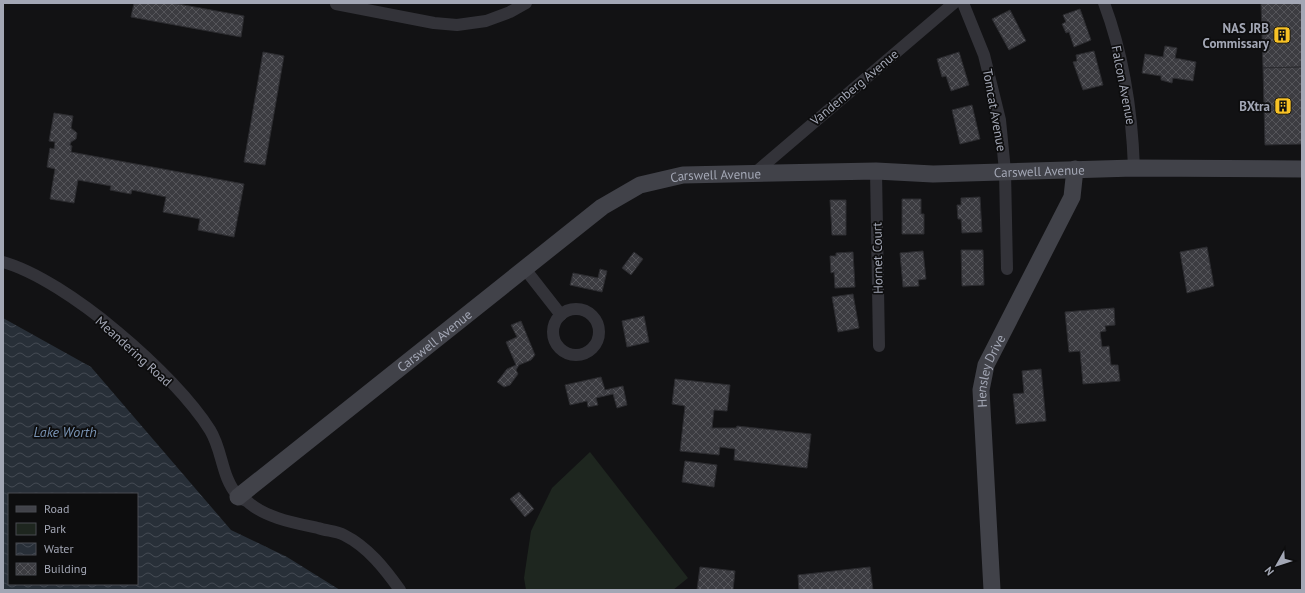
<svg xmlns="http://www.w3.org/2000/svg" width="1305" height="593" font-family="'PT Sans',sans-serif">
  <defs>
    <pattern id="water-waves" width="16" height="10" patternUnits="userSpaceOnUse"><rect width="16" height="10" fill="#282f38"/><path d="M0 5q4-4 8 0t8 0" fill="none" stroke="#444a53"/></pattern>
    <pattern id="building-cross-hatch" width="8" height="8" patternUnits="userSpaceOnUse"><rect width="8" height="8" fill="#3c3c41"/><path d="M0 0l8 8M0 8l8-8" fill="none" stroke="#55555a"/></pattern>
  </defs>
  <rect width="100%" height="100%" fill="#121214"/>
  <path fill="#1e261f" d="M590 452 688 578 673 590H526L524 578 531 531 552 488Z"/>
  <path fill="url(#water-waves)" fill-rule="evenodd" d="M3 318 91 367 231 530 287 557 340 590H3ZM9 494H137V584H9Z"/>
  <g fill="url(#building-cross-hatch)" stroke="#2c2c30">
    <path d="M134 3H173L244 16 241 37 131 17Z"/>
    <path d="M1261 3H1302V67L1263 68Z"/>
    <path d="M1080 9 1091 40 1074 47 1069 32 1066 33 1062 24 1066 22 1063 15Z"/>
    <path d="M1010 10 1026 41 1009 50 992 19Z"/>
    <path d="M1165 46 1177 48 1175 58 1196 62 1193 81 1173 78 1172 83 1161 80V76L1142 73 1145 54 1163 57Z"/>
    <path d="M1094 51 1103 85 1083 90 1073 62 1077 61 1076 55Z"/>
    <path d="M263 52 284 56 265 165 244 162Z"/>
    <path d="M959 52 969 85 951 91 946 76 942 77 937 59Z"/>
    <path d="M1302 67V144L1265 145 1263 68Z"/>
    <path d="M972 105 980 139 960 144 952 110Z"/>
    <path d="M54 113 73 116 71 128 77 133 76 139 71 142 70 145 72 146 71 152 244 184 234 237 198 230 200 219 163 212 166 197 132 190 131 194 110 190 111 186 78 180 74 203 50 199 55 169 47 167 50 148 54 149 55 142 49 141Z"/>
    <path d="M980 197 982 232 962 233 961 219H958L957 205H961V198Z"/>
    <path d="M902 199H921V214H924V234H902Z"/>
    <path d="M830 200H846V235H832Z"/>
    <path d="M1207 247 1214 286 1187 293 1180 252Z"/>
    <path d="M961 250H983L984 285 962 286Z"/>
    <path d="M923 251 926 279 918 280 919 286 903 287 900 253Z"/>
    <path d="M634 252 643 259 631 275 622 268Z"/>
    <path d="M853 252 855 287 835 288 834 272 831 273 830 256H836V253Z"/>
    <path d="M600 269 607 271 602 292 570 285 573 273 598 278Z"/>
    <path d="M853 294 859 328 838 332 832 297Z"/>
    <path d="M1114 308 1115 325 1105 326 1106 331 1100 332 1102 347 1109 346 1111 365H1118L1120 381 1083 384 1080 351 1069 352 1065 312Z"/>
    <path d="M644 316 649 342 627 347 622 321Z"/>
    <path d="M521 321 535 355 531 360 519 365 516 370 518 374 510 385 504 387 497 382 507 369 516 365 506 342 517 337 511 325Z"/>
    <path d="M1041 369 1046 421 1016 424 1013 394 1024 393 1022 371Z"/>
    <path d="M601 377 605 390 623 386 627 405 617 408 613 394 596 398 598 405 588 407 587 401 570 405 565 385Z"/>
    <path d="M675 379 730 385 727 411 714 410 712 428H736L737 426 811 434 807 468 734 460 735 449 720 447 719 455 680 451 685 406 672 404Z"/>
    <path d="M685 461 717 465 714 487 682 482Z"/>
    <path d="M519 492 534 509 525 517 510 499Z"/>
    <path d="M700 567 735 571 733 590H697Z"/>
    <path d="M870 567 873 590H799L798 575Z"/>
  </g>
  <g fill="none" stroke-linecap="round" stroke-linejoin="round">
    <g stroke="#333339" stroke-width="12">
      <path d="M963 3 984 55 1000 120 1005 171 1007 269"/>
      <path d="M1104 3C1124 56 1132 112 1134 168"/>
      <path d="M336 4 434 23 457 25 486 21 510 12 526 3"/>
      <path d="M876 171 879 346"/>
      <path d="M756 172 954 3"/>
      <path d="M3 262C67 280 175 374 210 430 223 451 221 477 238 496 240 499 245 500 248 502 266 518 295 523 318 528 327 531 336 531 344 535 368 547 385 569 400 590"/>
      <path d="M525 269 561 315"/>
      <circle cx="576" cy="332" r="23"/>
    </g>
    <g stroke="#414249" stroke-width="17">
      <path id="s1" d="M238 497 602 207 640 185 683 175 876 171 933 174 1134 168 1302 169"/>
      <path id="s2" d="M992 590 981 390 986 365 1072 197 1075 169"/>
    </g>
  </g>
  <defs>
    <symbol id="building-square" viewBox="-11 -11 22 22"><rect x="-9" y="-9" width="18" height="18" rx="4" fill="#f8c225" stroke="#0d0d0e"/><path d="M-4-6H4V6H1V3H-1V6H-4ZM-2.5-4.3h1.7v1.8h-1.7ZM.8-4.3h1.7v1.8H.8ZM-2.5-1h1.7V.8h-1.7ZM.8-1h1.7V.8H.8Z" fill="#111"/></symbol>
  </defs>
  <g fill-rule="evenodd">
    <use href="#building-square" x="1272" y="25" width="20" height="20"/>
    <use href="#building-square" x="1273" y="96" width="20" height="20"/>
  </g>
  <g text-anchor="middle" stroke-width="3.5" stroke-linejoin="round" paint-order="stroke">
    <g font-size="13" font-weight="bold" fill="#a3a7b5" stroke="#0d0d0e" text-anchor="end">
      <text x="1269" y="33">NAS JRB<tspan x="1269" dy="15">Commissary</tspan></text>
      <text x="1270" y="111">BXtra</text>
    </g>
    <g font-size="13" fill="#a3a7b5" stroke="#0d0d0e">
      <text transform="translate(1124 85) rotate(79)" y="5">Falcon Avenue</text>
      <text transform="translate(854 87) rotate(-40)" y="5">Vandenberg Avenue</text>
      <text transform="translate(995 110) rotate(80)" y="5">Tomcat Avenue</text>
      <text dy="5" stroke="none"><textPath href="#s1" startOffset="910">Carswell Avenue</textPath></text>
      <text dy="5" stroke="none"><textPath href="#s1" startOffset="586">Carswell Avenue</textPath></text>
      <text transform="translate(877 258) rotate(-91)" y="5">Hornet Court</text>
      <text dy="5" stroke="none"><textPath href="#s1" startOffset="251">Carswell Avenue</textPath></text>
      <text transform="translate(134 351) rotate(42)" y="5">Meandering Road</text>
      <text dy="5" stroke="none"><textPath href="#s2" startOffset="221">Hensley Drive</textPath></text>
    </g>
    <g font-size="14" font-style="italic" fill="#7892b2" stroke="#0d0d0e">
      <text x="65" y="437">Lake Worth</text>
    </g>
  </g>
  <rect width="1305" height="593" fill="none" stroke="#a3a7b5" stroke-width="8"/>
  <rect x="8" y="493" width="130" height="92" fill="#0d0d0e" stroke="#494b51"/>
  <rect x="16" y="506" width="20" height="6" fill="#414249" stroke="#494b51"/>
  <text x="44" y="513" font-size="12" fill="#a3a7b5">Road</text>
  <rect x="16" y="523" width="20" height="12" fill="#1e261f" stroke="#494b51"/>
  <text x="44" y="533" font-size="12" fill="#a3a7b5">Park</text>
  <rect x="16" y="543" width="20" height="12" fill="url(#water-waves)" stroke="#494b51"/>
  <text x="44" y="553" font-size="12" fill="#a3a7b5">Water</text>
  <rect x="16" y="563" width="20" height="12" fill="url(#building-cross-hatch)" stroke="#494b51"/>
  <text x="44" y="573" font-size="12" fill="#a3a7b5">Building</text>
  <g transform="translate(1277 565) rotate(231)" stroke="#0d0d0e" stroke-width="3" paint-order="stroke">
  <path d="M0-3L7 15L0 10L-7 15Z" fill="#a3a7b5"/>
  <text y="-6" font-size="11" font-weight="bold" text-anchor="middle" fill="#a3a7b5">N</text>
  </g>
</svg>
